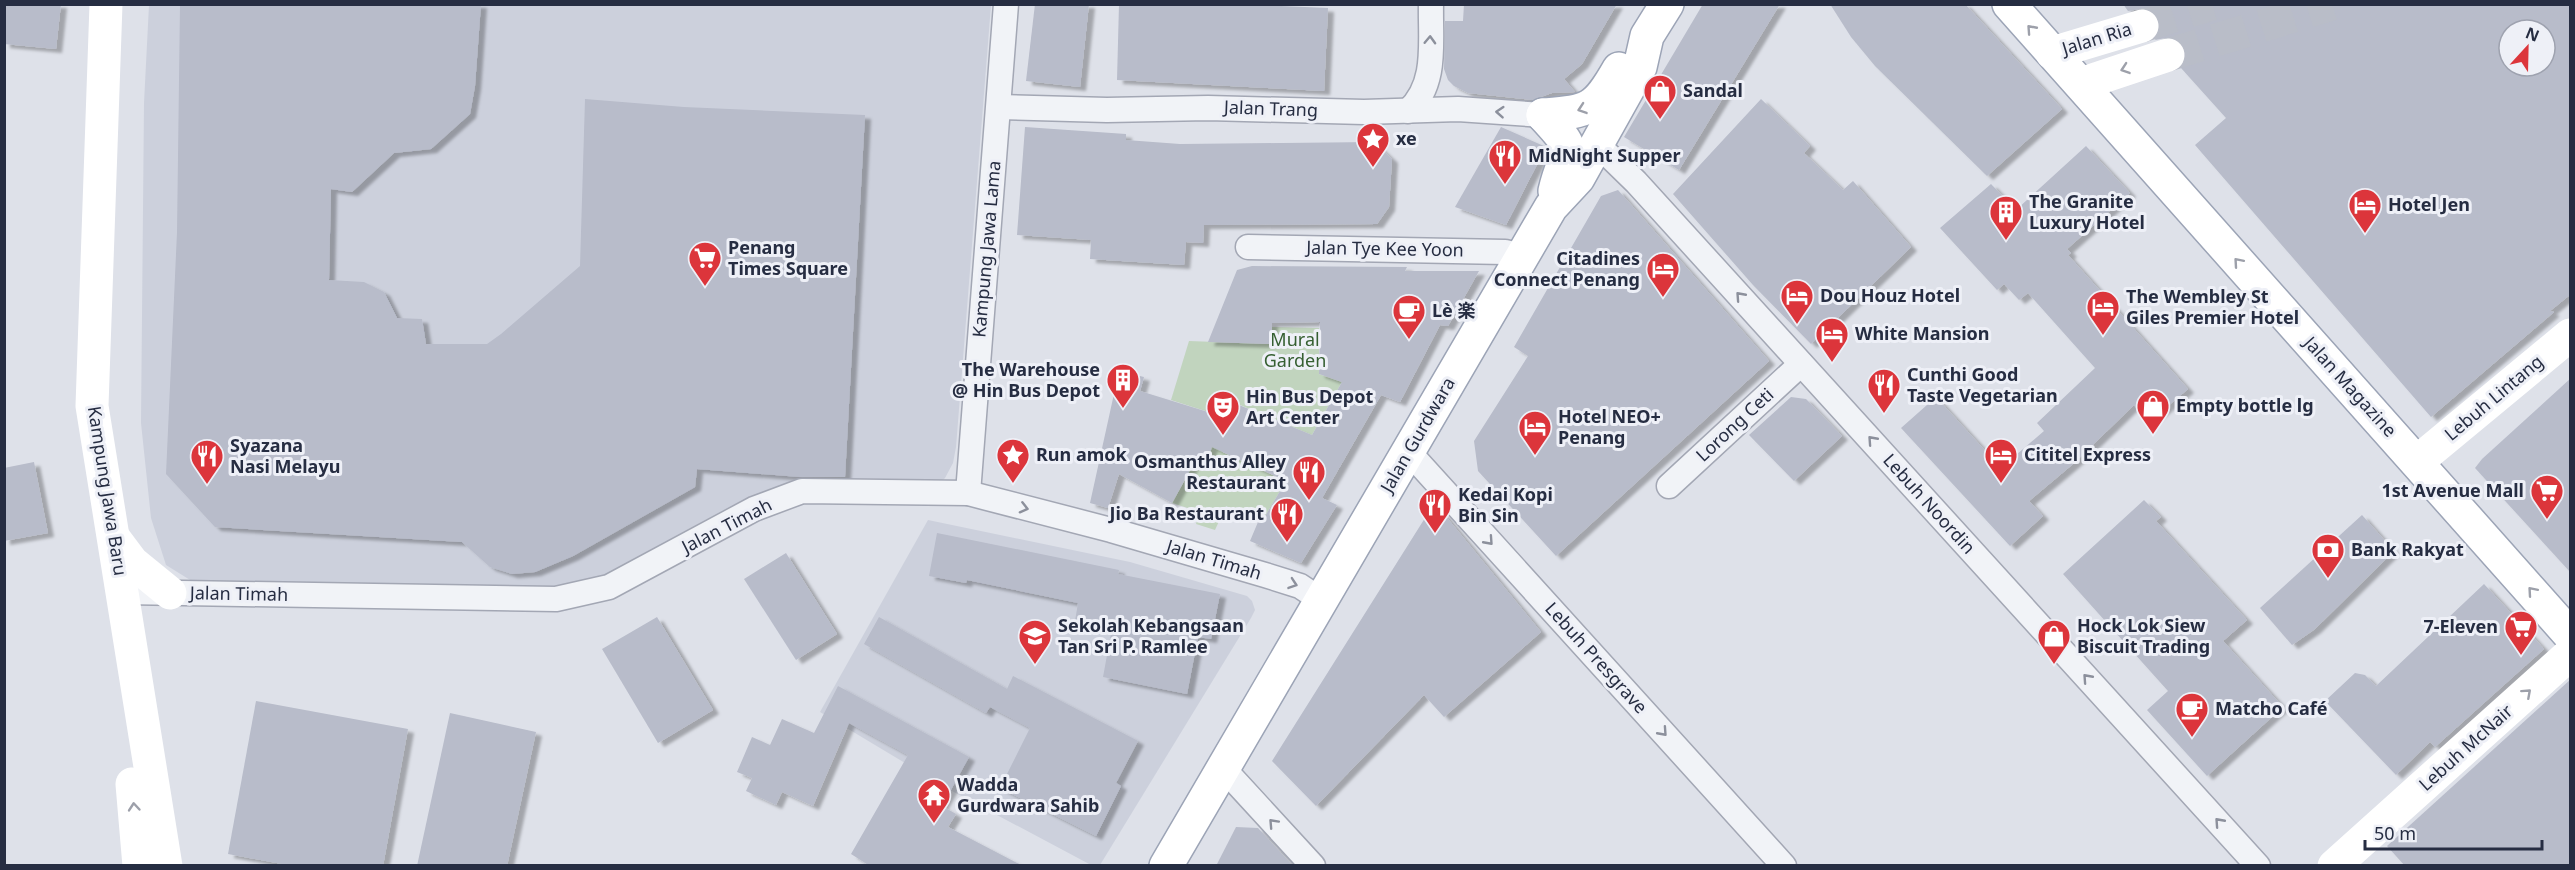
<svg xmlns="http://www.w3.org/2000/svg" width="2575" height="870" font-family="'Noto Sans','Noto Sans SC',sans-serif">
  <defs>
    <filter id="shadow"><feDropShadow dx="6" dy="4" stdDeviation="1.5" flood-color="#0004"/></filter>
  </defs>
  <rect width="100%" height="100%" fill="#dee1e9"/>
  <g fill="#ccd0dc">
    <path d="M149 5H991L956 447 953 463 945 478 937 486 772 491 623 574 533 592 195 583 166 565 151 518 141 423 144 103Z"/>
    <path d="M928 520 1130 562 1247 596 1252 601 1255 610 1251 618 1100 865H1091L950 790 820 712Z"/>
  </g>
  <path fill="#c1d4be" d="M1272 327 1319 328V374L1342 382 1312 435 1240 405 1222 452 1286 481 1261 523 1226 506 1215 530 1196 524 1200 512 1172 503 1186 478 1156 449 1206 464 1221 416 1171 400 1189 341 1271 344Z"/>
  <g fill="#b8bcca" fill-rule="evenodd" filter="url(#shadow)">
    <path d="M4 4H61L56 49 4 44Z"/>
    <path d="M180 4H481L475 86 470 114 431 149 394 153 352 192 331 189 329 280 364 282 384 292 397 318 422 319 426 344H487L501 334 580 266 585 99 684 107 865 115 845 477H800L697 469 695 487 573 556 535 572 512 574 490 567 462 542 215 527 166 474 177 232Z"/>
    <path d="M1035 4H1089L1080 87 1026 81Z"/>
    <path d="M1119 4H1232L1328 8 1324 91 1117 80Z"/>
    <path d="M1464 4H1617L1582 64 1564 79 1575 92 1552 93 1532 100 1468 93 1454 86 1448 80 1444 69 1445 21H1463Z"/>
    <path d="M1703 4H1780L1679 170 1624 137Z"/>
    <path d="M1830 4H1965L2062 109 1987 176 1875 66 1851 37Z"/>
    <path d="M2123 4H2571V294L2550 311 2554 312 2431 417 2195 145 2226 118 2181 68 2186 58V50L2181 41 2171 37 2155 40 2160 30V21L2155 13 2146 8 2128 11ZM2509 30H2545V66H2509Z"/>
    <path d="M1761 99 1810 146 1804 153 1843 190 1853 181 1911 247 1811 344 1753 285 1673 194Z"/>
    <path d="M1025 127 1126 134V140L1180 144 1374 142 1392 159 1389 207 1377 224 1204 225 1203 243 1186 242 1184 265 1090 259 1091 240 1017 235Z"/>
    <path d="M1501 127 1546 147 1506 225 1455 207Z"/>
    <path d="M2086 146 2130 193 2067 249 2071 253 2068 255 2188 389 2149 422 2134 405 2073 464 2029 501 2043 516 2010 546 1901 428 1936 397 2001 468 2044 431 2037 423 2095 368 2028 293 2019 300 2004 284 1997 290 1940 228 1991 184 2016 210Z"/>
    <path d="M1618 190 1769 361 1556 556 1478 471 1474 441 1528 356 1514 347 1601 196Z"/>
    <path d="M1252 266 1407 267 1405 271H1479L1448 326 1440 325 1400 402 1381 395 1322 498 1337 505 1301 563 1250 541 1258 522 1261 523 1286 481 1212 447 1206 464 1195 461 1172 503 1119 474 1108 508 1090 503 1119 371 1144 377 1140 391 1234 420 1239 405 1312 435 1342 382 1319 374 1320 322 1272 323 1271 344 1208 342 1237 270Z"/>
    <path d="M2571 378V573L2475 468 2482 459Z"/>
    <path d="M1791 397 1806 399 1842 436 1794 481 1749 435Z"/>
    <path d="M34 462 48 533 4 541V468Z"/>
    <path d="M2144 500 2161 517 2156 521 2247 620 2223 641 2283 707 2207 776 2147 710 2168 691 2063 574Z"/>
    <path d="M1443 513 1541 632 1444 717 1424 695 1316 806 1272 761 1425 518Z"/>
    <path d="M2362 515 2394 551 2315 629 2292 645 2260 608Z"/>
    <path d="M937 533 1119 570 1118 574 1220 594 1211 639 1198 637 1187 694 1103 677 1112 628 1075 621 1078 603 967 580 966 583 929 576Z"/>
    <path d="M786 553 837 634 796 660 744 579Z"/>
    <path d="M2484 584 2544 649 2435 747 2430 742 2396 775 2325 701 2355 673 2365 675 2376 686Z"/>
    <path d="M657 617 713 710 658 743 602 649Z"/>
    <path d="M879 617 1007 689 1013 676 1138 741 1116 783 1121 786 1096 836 1000 788 1030 728 990 707 986 713 864 644Z"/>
    <path d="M2571 679V866H2405L2387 846Z"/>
    <path d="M838 686 969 757 942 806 956 814 948 827 1023 866H870L851 854 908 755 849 723 813 806 782 792 776 805 746 791 752 778 737 772 752 737 770 745 782 719 814 733Z"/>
    <path d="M256 701 408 729 383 866H293L228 854Z"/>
    <path d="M450 713 536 732 507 866H417Z"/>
    <path d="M1236 827 1258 828 1293 866H1216Z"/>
  </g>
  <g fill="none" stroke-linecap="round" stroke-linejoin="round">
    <g stroke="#b9bdc8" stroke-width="33" stroke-dasharray="33 16" stroke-linecap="butt">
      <path d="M2142 26 2212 4"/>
      <path d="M2168 55 2332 4"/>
    </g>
    <defs>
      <g id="street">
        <path d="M999 107 1107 110 1208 108 1364 112 1458 109 1543 115"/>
        <path d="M1408 111C1438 84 1430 41 1431 4"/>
        <path d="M1597 144 1636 182 2258 866"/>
        <path d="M1248 247 1505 252 1522 256"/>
        <path d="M1408 451 1784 866"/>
        <path d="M1669 486 1801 364"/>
        <path d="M968 493 1006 4"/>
        <path d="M124 592 556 599 609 587 754 509 802 491 968 493 1111 530 1265 575 1300 586 1321 600"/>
        <path d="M1223 768 1313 866"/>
      </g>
      <g id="primary">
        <path d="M2009 4C2197 214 2385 424 2570 635"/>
        <path d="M1543 115C1589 111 1595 111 1619 69"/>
        <path d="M1543 115C1582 157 1566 143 1555 191"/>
        <path d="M1166 866 1551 207 1578 178 1640 67 1647 36 1667 4"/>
      </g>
    </defs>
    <use href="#street" stroke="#a3a7b4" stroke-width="27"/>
    <use href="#primary" stroke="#9ca4b6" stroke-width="36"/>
    <use href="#street" stroke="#f1f3f7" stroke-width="24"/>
    <g stroke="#fff" stroke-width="33">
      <path d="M106 4 92 406 166 866"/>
      <path d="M2052 53 2142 26"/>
      <path d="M2081 84 2168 55"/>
      <path d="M2418 461 2570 335"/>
      <path d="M114 538 132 562 170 593"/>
      <path d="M132 784 139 866"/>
      <path d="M2334 866 2570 654"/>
    </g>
    <use href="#primary" stroke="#fff" stroke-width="33"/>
  </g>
  <defs><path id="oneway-chevron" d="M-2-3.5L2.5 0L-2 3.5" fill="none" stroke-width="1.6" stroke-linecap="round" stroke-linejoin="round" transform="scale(1.5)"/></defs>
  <g stroke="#9da0aa">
    <use href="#oneway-chevron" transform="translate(2031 29) rotate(-132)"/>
    <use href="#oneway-chevron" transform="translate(2125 69) rotate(161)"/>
    <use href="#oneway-chevron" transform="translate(1582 109) rotate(161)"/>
    <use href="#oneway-chevron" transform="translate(2238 262) rotate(-131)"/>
    <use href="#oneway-chevron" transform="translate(2532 591) rotate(-131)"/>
    <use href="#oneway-chevron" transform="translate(2527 693) rotate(-42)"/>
    <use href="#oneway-chevron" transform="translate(134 807) rotate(-95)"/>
  </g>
  <g stroke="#8c909c">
    <use href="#oneway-chevron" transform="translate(1430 40) rotate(-88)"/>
    <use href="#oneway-chevron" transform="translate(1500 112) rotate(-176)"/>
    <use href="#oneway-chevron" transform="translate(1740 296) rotate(-132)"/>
    <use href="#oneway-chevron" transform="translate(1872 440) rotate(-132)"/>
    <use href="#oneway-chevron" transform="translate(1024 508) rotate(14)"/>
    <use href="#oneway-chevron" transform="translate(1489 541) rotate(48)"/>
    <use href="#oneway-chevron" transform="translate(1293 584) rotate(19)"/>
    <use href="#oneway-chevron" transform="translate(2087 678) rotate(-132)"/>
    <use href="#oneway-chevron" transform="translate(1663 732) rotate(48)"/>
    <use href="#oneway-chevron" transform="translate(2219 822) rotate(-132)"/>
    <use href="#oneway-chevron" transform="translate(1273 823) rotate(-133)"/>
  </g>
  <defs>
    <symbol id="shop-pin" viewBox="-11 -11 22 30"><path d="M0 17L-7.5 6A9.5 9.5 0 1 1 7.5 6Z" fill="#dc353b" stroke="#eef0f7"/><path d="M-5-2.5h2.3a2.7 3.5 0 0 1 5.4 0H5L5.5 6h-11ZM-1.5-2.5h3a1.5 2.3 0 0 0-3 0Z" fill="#fff"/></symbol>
    <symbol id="sight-pin" viewBox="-11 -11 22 30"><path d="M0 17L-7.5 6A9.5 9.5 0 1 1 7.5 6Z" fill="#dc353b" stroke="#eef0f7"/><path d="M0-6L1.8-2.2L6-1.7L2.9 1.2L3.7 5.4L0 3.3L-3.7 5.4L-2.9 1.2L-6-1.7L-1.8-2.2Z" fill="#fff"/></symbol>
    <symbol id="restaurant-pin" viewBox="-11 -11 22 30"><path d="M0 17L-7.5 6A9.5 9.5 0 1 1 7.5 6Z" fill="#dc353b" stroke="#eef0f7"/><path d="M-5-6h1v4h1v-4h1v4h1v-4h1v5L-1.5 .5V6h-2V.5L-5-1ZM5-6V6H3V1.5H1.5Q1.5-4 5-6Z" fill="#fff"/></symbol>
    <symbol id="hotel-pin" viewBox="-11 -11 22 30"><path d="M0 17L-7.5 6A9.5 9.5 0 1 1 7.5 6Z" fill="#dc353b" stroke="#eef0f7"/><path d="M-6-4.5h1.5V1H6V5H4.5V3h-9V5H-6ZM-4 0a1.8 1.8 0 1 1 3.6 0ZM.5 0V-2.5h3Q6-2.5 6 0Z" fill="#fff"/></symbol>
    <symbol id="building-pin" viewBox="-11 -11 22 30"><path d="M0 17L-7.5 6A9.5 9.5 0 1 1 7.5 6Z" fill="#dc353b" stroke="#eef0f7"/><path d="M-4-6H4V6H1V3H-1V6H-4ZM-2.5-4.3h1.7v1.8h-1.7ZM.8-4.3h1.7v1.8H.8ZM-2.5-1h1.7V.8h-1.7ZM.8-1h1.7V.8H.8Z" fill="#fff"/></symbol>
    <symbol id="supermarket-pin" viewBox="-11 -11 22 30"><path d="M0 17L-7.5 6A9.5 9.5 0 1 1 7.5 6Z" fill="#dc353b" stroke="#eef0f7"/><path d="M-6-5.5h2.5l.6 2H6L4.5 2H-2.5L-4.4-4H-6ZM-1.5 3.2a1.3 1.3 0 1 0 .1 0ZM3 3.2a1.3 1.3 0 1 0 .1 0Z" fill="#fff"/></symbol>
    <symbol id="cafe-pin" viewBox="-11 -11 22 30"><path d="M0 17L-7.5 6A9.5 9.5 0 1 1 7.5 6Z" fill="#dc353b" stroke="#eef0f7"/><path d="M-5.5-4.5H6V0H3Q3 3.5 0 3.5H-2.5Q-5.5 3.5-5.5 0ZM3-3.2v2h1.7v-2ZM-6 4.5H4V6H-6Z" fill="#fff"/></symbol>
    <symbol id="theatre-pin" viewBox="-11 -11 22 30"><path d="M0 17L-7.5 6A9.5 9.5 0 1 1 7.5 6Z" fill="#dc353b" stroke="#eef0f7"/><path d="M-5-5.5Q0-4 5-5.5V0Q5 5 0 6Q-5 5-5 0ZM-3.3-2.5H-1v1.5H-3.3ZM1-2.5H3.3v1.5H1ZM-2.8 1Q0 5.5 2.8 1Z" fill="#fff"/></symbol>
    <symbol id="bank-pin" viewBox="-11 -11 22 30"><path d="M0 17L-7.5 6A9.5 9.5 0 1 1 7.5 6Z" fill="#dc353b" stroke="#eef0f7"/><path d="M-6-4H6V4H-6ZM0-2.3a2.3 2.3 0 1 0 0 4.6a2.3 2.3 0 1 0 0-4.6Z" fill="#fff"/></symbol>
    <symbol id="school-pin" viewBox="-11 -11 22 30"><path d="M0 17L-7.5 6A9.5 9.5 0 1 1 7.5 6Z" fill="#dc353b" stroke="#eef0f7"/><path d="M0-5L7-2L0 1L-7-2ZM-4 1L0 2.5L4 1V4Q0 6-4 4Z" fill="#fff"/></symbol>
    <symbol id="temple-pin" viewBox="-11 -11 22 30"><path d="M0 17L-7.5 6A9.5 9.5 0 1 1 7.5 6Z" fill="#dc353b" stroke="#eef0f7"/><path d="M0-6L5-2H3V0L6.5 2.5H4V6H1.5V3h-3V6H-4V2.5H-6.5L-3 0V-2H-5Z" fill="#fff"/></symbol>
  </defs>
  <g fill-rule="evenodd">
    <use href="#shop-pin" x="1641" y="72" width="38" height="52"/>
    <use href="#sight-pin" x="1354" y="120" width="38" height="52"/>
    <use href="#restaurant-pin" x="1486" y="137" width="38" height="52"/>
    <use href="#hotel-pin" x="2346" y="186" width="38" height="52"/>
    <use href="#building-pin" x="1987" y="193" width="38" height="52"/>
    <use href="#supermarket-pin" x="686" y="239" width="38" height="52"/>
    <use href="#hotel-pin" x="1644" y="250" width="38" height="52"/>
    <use href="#hotel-pin" x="1778" y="277" width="38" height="52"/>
    <use href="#hotel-pin" x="2084" y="288" width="38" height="52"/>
    <use href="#cafe-pin" x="1390" y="292" width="38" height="52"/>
    <use href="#hotel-pin" x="1813" y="315" width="38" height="52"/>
    <use href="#building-pin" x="1104" y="361" width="38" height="52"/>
    <use href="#restaurant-pin" x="1865" y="366" width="38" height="52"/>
    <use href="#shop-pin" x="2134" y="387" width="38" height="52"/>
    <use href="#theatre-pin" x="1204" y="388" width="38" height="52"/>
    <use href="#hotel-pin" x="1516" y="408" width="38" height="52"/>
    <use href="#sight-pin" x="994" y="436" width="38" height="52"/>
    <use href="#hotel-pin" x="1982" y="436" width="38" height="52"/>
    <use href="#restaurant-pin" x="188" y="437" width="38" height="52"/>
    <use href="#restaurant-pin" x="1290" y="453" width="38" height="52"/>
    <use href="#supermarket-pin" x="2528" y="472" width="38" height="52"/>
    <use href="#restaurant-pin" x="1416" y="486" width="38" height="52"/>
    <use href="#restaurant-pin" x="1268" y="495" width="38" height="52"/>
    <use href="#bank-pin" x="2309" y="531" width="38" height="52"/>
    <use href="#supermarket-pin" x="2502" y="608" width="38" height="52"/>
    <use href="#school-pin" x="1016" y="617" width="38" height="52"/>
    <use href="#shop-pin" x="2035" y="617" width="38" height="52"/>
    <use href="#cafe-pin" x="2173" y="690" width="38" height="52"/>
    <use href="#temple-pin" x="915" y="776" width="38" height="52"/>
  </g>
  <g text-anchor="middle" stroke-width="6" stroke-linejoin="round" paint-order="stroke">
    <g font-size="18" fill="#262d42" stroke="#eef0f7">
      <text transform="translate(2097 39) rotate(-17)" y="6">Jalan Ria</text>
      <text transform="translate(1271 109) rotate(2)" y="6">Jalan Trang</text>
      <text transform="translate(987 249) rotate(-85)" y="6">Kampung Jawa Lama</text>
      <text transform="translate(1385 249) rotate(1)" y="6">Jalan Tye Kee Yoon</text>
      <text transform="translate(2350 387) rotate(48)" y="6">Jalan Magazine</text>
      <text transform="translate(2494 398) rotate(-40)" y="6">Lebuh Lintang</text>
      <text transform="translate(1735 425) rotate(-43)" y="6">Lorong Ceti</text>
      <text transform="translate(1418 435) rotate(-60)" y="6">Jalan Gurdwara</text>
      <text transform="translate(107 491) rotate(81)" y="6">Kampung Jawa Baru</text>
      <text transform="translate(1929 504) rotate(48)" y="6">Lebuh Noordin</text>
      <text transform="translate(727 526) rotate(-27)" y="6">Jalan Timah</text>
      <text transform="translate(1214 560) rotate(17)" y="6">Jalan Timah</text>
      <text transform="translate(239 594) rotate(1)" y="6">Jalan Timah</text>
      <text transform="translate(1596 658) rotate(48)" y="6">Lebuh Presgrave</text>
      <text transform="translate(2466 748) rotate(-42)" y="6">Lebuh McNair</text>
    </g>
    <g font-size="18" font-weight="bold" fill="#262d42" stroke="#eef0f7" text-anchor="start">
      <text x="1683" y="97">Sandal</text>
      <text x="1396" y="145">xe</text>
      <text x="1528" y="162">MidNight Supper</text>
      <text x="2029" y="208">The Granite<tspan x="2029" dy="21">Luxury Hotel</tspan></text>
      <text x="2388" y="211">Hotel Jen</text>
      <text x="728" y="254">Penang<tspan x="728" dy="21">Times Square</tspan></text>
      <text x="1640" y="265" text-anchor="end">Citadines<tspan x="1640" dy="21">Connect Penang</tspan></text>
      <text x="1820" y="302">Dou Houz Hotel</text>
      <text x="2126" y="303">The Wembley St<tspan x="2126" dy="21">Giles Premier Hotel</tspan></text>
      <text x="1432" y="317">Lè 楽</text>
      <text x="1855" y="340">White Mansion</text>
      <text x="1100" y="376" text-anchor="end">The Warehouse<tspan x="1100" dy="21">@ Hin Bus Depot</tspan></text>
      <text x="1907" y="381">Cunthi Good<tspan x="1907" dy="21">Taste Vegetarian</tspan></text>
      <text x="1246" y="403">Hin Bus Depot<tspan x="1246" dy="21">Art Center</tspan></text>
      <text x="2176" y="412">Empty bottle lg</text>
      <text x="1558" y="423">Hotel NEO+<tspan x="1558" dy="21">Penang</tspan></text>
      <text x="230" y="452">Syazana<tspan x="230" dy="21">Nasi Melayu</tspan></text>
      <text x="1036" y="461">Run amok</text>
      <text x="2024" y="461">Cititel Express</text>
      <text x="1286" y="468" text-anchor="end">Osmanthus Alley<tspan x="1286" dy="21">Restaurant</tspan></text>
      <text x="2524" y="497" text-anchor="end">1st Avenue Mall</text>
      <text x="1458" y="501">Kedai Kopi<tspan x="1458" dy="21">Bin Sin</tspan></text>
      <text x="1264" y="520" text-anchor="end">Jio Ba Restaurant</text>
      <text x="2351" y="556">Bank Rakyat</text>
      <text x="1058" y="632">Sekolah Kebangsaan<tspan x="1058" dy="21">Tan Sri P. Ramlee</tspan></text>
      <text x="2077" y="632">Hock Lok Siew<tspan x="2077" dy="21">Biscuit Trading</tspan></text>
      <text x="2498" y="633" text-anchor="end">7-Eleven</text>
      <text x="2215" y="715">Matcho Café</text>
      <text x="957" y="791">Wadda<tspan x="957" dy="21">Gurdwara Sahib</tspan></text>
    </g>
    <g font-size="18" fill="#355f31" stroke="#eef0f7">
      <text x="1295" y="346">Mural<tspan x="1295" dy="21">Garden</tspan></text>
    </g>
  </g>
  <rect width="2575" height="870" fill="none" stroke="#262d42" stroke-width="12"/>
  <g transform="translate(2527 48) rotate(22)"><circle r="28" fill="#eef0f7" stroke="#9ea2af" stroke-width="1.5"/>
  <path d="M0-4.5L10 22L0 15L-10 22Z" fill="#dc353b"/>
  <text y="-9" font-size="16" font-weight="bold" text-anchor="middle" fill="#262d42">N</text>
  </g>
  <path d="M2365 840v9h177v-9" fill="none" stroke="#262d42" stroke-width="3"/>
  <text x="2374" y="840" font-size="18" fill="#262d42" stroke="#eef0f7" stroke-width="4.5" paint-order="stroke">50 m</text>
</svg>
